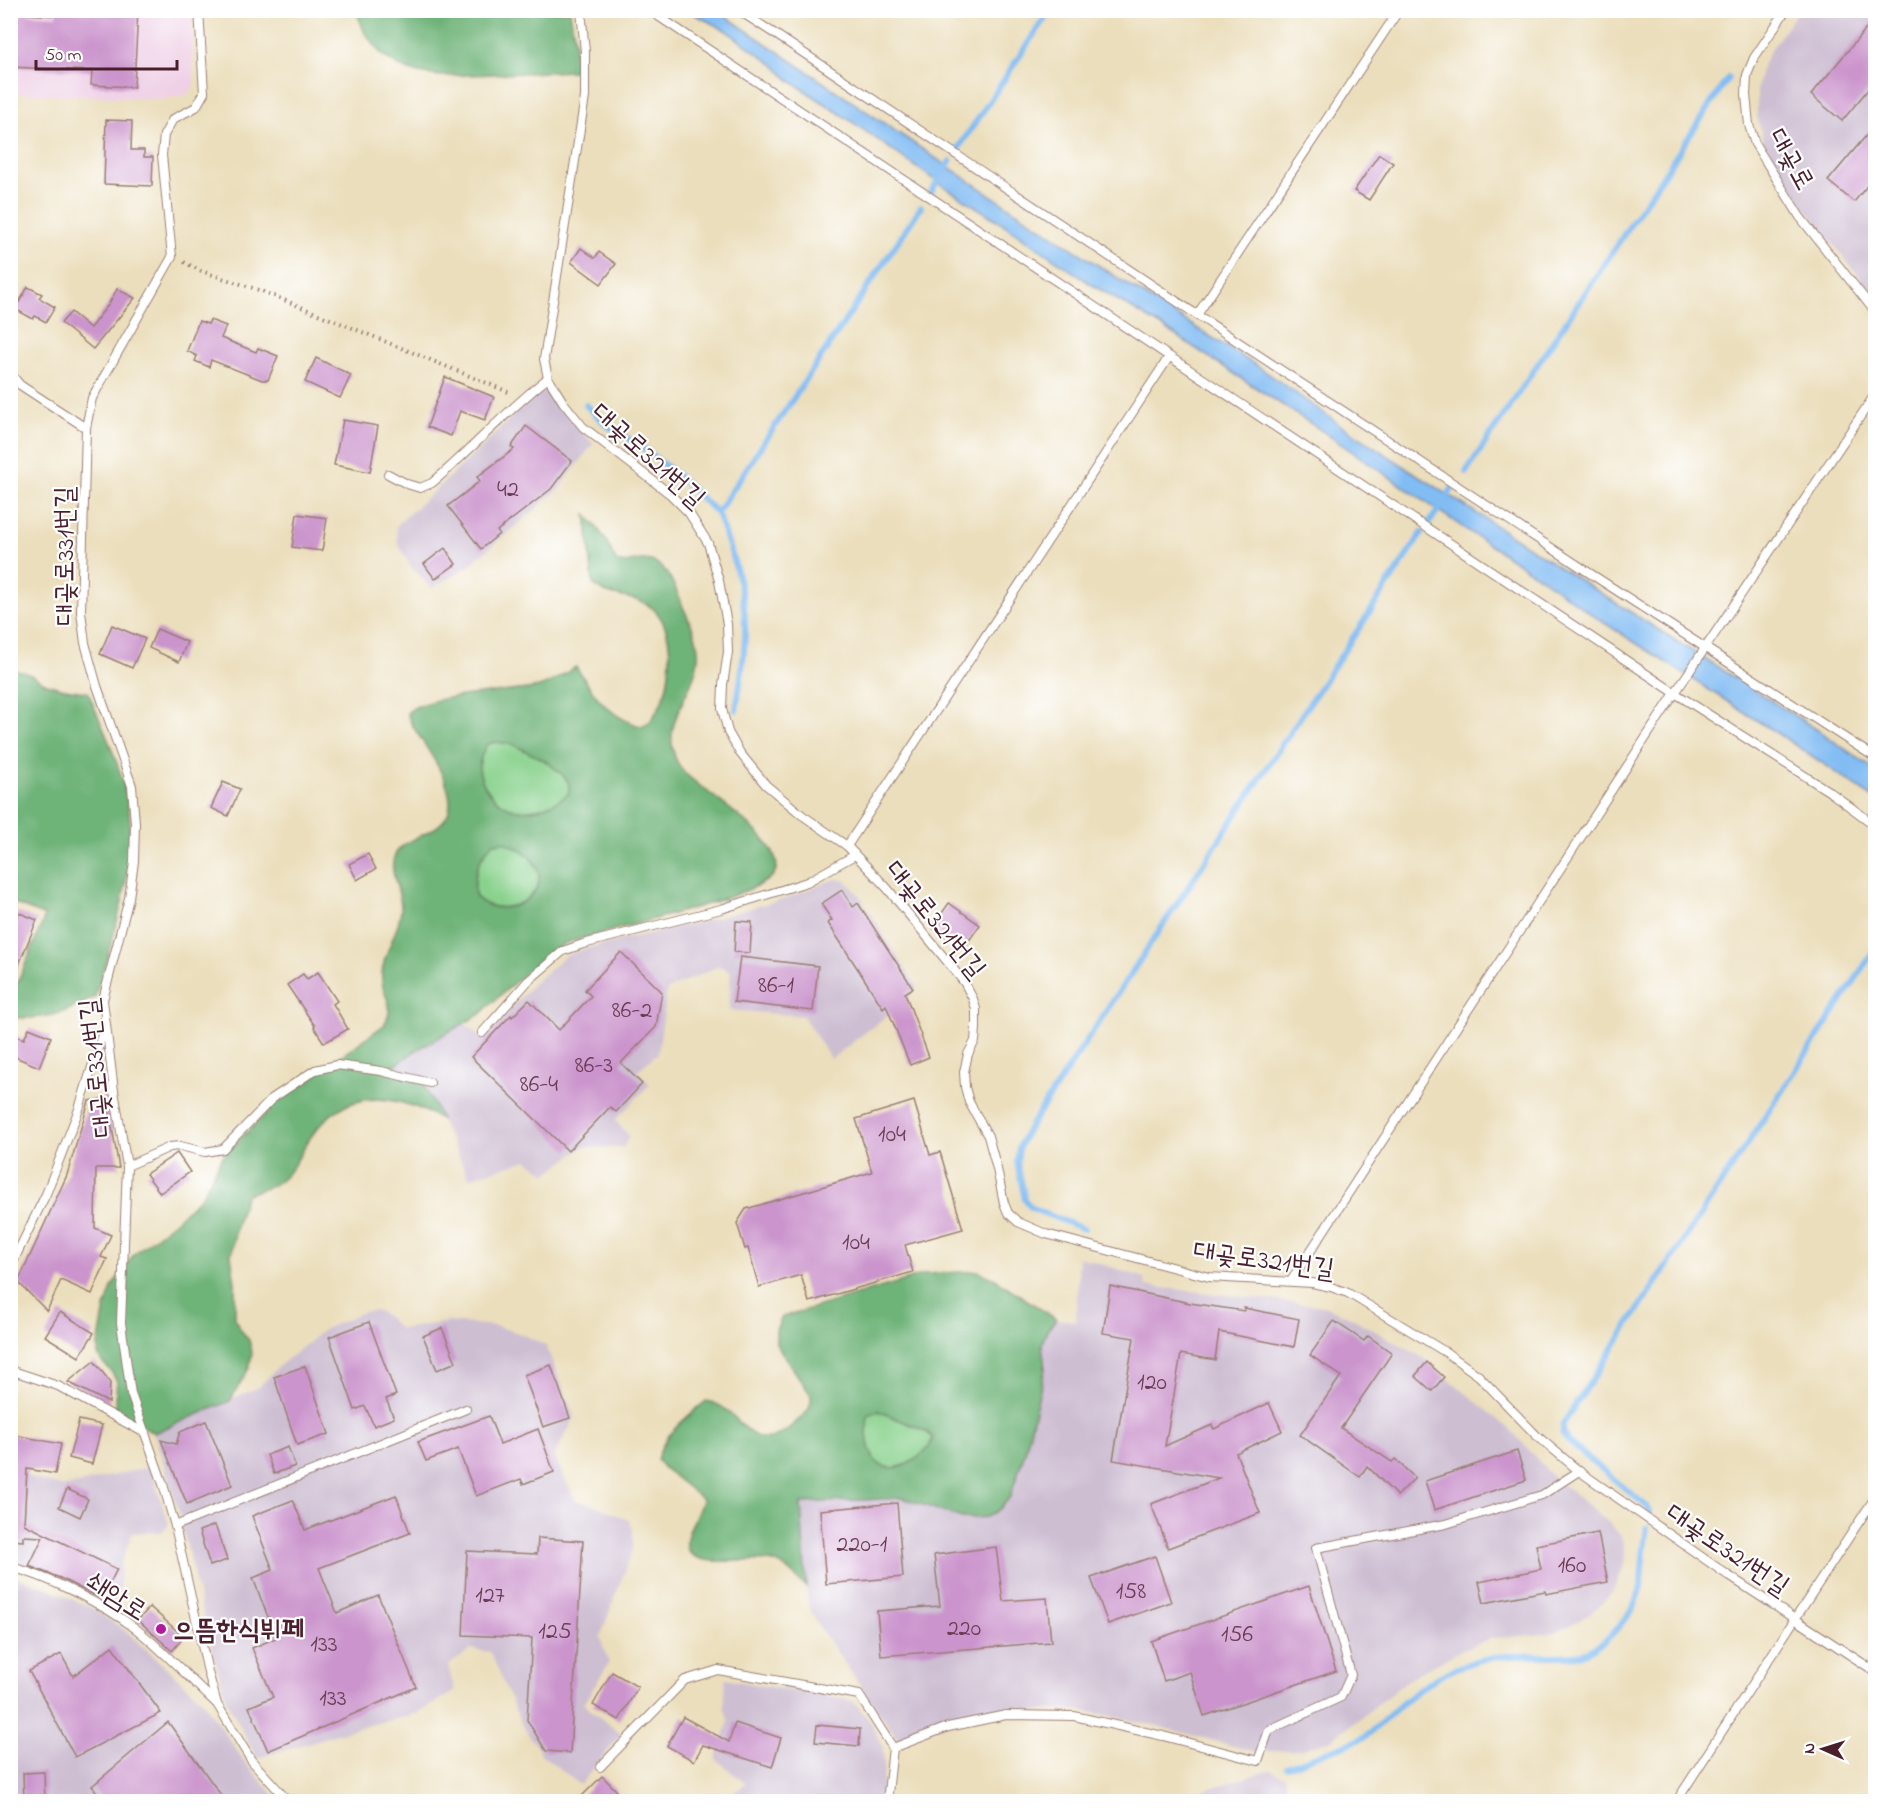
<svg xmlns="http://www.w3.org/2000/svg" width="1886" height="1812" font-family="'Indie Flower','Poor Story',sans-serif">
  <rect width="100%" height="100%" fill="#fff"/>
  <filter id="ink" filterUnits="userSpaceOnUse"><feTurbulence type="fractalNoise" baseFrequency=".0167" numOctaves="2"/><feDisplacementMap in="SourceGraphic" scale="12" xChannelSelector="R" yChannelSelector="G"/><feConvolveMatrix kernelMatrix="1 2 1 2 8 2 1 2 1" color-interpolation-filters="sRGB"/></filter>
  <filter id="wash" filterUnits="userSpaceOnUse"><feTurbulence type="fractalNoise" baseFrequency=".008" numOctaves="4" result="noise"/><feDisplacementMap in="SourceGraphic" scale="24" xChannelSelector="R" yChannelSelector="G"/><feGaussianBlur stdDeviation="1.35" result="paint"/><feColorMatrix in="noise" values="0 0 0 0 0 0 0 0 0 0 0 0 0 0 0 0 0 1.4 0 .05"/><feComposite in="paint" operator="in"/></filter>
  <g filter="url(#wash)">
    <rect width="100%" height="100%" fill="#ebdebc"/>
    <path fill="#efd0e6" d="M11 11H191L194 85 188 94 165 99 11 93Z"/>
    <g fill="#cdbed2">
      <path d="M1798 11H1875V297L1807 211 1764 142 1757 116V90L1760 72 1770 51Z"/>
      <path d="M548 391 569 417 593 444 558 490 466 568 432 588 412 568 398 544 396 526 483 446 536 392Z"/>
      <path d="M835 879 846 881 859 895 917 987 893 1011 831 1059 803 1016 729 1010 731 971 719 966 667 990 658 1053 637 1071 650 1084 615 1120 629 1136 623 1148 583 1147 547 1174 527 1160 469 1178 422 1081 386 1072 418 1049 464 1023 483 1039 533 984 565 956 587 948 716 918 784 899Z"/>
      <path d="M1079 1257 1145 1278 1146 1286 1324 1306 1350 1317 1422 1357 1512 1431 1551 1475 1609 1523 1621 1536 1625 1550 1624 1566 1616 1586 1600 1606 1580 1620 1555 1633 1490 1639 1461 1650 1409 1679 1358 1720 1330 1740 1300 1750 1256 1752 1157 1726 1080 1710 1007 1711 947 1723 899 1741 818 1625 809 1608 806 1587 801 1503 903 1498 962 1518H975L987 1517 1010 1497 1025 1452 1044 1369 1042 1344 1046 1332 1056 1319 1076 1321Z"/>
      <path d="M376 1310 385 1315 400 1329 449 1322 496 1326 524 1335 546 1346 575 1417 554 1456 575 1500 600 1507 629 1520 633 1530V1549L600 1637 609 1663 583 1704 621 1734 580 1785 542 1755 521 1723 490 1652 472 1649 448 1666 455 1691 416 1714 357 1728 257 1758 226 1700 197 1590 180 1515 154 1433 259 1387 278 1367 325 1329 363 1312Z"/>
      <path d="M150 1467 169 1524 162 1532 132 1533 121 1563 120 1587 111 1606 23 1565 11 1562 10 1472 64 1487Z"/>
      <path d="M10 1575 45 1587 92 1608 126 1631 202 1700 247 1765 280 1801H12L13 1752 10 1747Z"/>
      <path d="M725 1679 853 1701 869 1719 883 1747 884 1768 881 1801H720L746 1784 716 1759 729 1721 724 1707Z"/>
      <path d="M1271 1770 1286 1777V1801H1166Z"/>
    </g>
    <g fill="#89d18d" stroke="#6a785c" stroke-width="1.5">
      <path d="M496 742 512 744 544 760 562 774 569 783V793C556 804 534 813 517 810 497 806 479 786 479 766 480 758 483 751 487 744Z"/>
      <path d="M504 842C583 874 509 932 475 896 473 874 478 859 493 843Z"/>
      <path d="M878 1411 926 1431 933 1438C927 1456 898 1476 879 1464 866 1455 866 1429 868 1415Z"/>
    </g>
    <g fill="#6eb378" stroke="#5c6952" stroke-width="1.5" fill-rule="evenodd">
      <path d="M356 11H570L575 42V71L441 76 418 73 399 66 382 55 365 33Z"/>
      <path d="M586 514C594 524 603 534 609 546 612 553 613 557 618 563 628 564 636 559 645 560 668 561 676 590 683 607 689 620 697 635 698 650 701 685 662 718 674 754 676 761 680 768 685 773 702 792 793 844 774 874 760 897 598 932 563 944L549 953 527 971 479 1015 418 1049 386 1072 422 1081 441 1119C392 1092 344 1087 310 1138 300 1153 293 1172 277 1183 268 1189 257 1191 246 1194L236 1227 231 1255 235 1283V1319L240 1329 249 1340 252 1353 249 1368 230 1401 154 1433 119 1412 116 1407 115 1400 117 1381 111 1371 101 1361 98 1354V1345L105 1308 113 1285 134 1254 174 1222 201 1197 223 1156 278 1102 384 1025C398 1002 380 998 382 974 383 951 400 932 401 909 402 891 387 871 395 855 405 834 449 835 450 804 451 779 424 745 411 723L407 713C427 693 509 694 539 687 552 683 565 673 576 667 590 688 602 708 625 720 630 722 637 726 642 726 649 726 652 718 655 714 672 689 676 638 658 614 641 592 610 602 593 584ZM496 742 512 744 544 760 562 774 569 783V793C556 804 534 813 517 810 497 806 479 786 479 766 480 759 483 751 487 744ZM504 842C583 874 509 933 475 896 473 873 477 860 493 843Z"/>
      <path d="M10 670C30 670 34 679 50 685 63 689 75 691 88 692 103 729 121 765 128 804 138 866 113 938 95 997 61 1015 49 1019 11 1018V999L45 916 11 902Z"/>
      <path d="M978 1271 995 1279 1056 1319 1046 1332 1042 1344 1045 1369 1025 1452 1010 1497 1000 1509 987 1517 975 1518H962L903 1498 801 1503 806 1587C796 1578 786 1565 773 1562 754 1556 692 1571 687 1547 684 1531 700 1515 702 1499L664 1468 657 1460C662 1435 688 1416 706 1401 744 1406 747 1464 793 1425 804 1415 812 1411 811 1395L776 1344V1330L782 1317 926 1274ZM878 1411 926 1431 933 1438C927 1456 898 1476 879 1464 866 1455 866 1429 868 1415Z"/>
    </g>
    <path fill="#81bcf3" stroke="#666e8f" stroke-width="1.5" d="M688 11H716L725 16 980 188 1133 288 1259 367 1342 426 1575 577 1816 729 1875 770V799L1797 746 1598 619 1544 580 1471 533 1322 431 1166 329 1091 284 1000 222 940 184 848 119 789 80 774 65 725 30Z"/>
    <g fill="none" stroke-linecap="round" stroke-linejoin="round">
      <g stroke="#81bcf3" stroke-width="6">
        <path d="M958 149 1050 10"/>
        <path d="M931 192 950 161"/>
        <path d="M586 405 608 426 643 448 675 473 717 513"/>
        <path d="M1466 472 1728 78"/>
        <path d="M1430 522 1452 489"/>
        <path d="M736 710C740 684 745 657 745 631 746 590 731 550 717 513L921 207"/>
        <path d="M1084 1229 1031 1208 1025 1200 1017 1162 1019 1148 1025 1134 1422 533"/>
        <path d="M1650 1513 1645 1505 1568 1441 1562 1432 1563 1424 1876 948"/>
        <path d="M1287 1767 1361 1739C1374 1731 1384 1720 1396 1709 1415 1691 1439 1674 1465 1665 1497 1653 1517 1656 1550 1656 1562 1656 1575 1657 1586 1652 1610 1643 1635 1611 1641 1587 1642 1581 1641 1575 1642 1569 1643 1555 1645 1542 1647 1528"/>
      </g>
    </g>
    <g id="blocks">
      <g fill="#cb94cc">
        <path d="M57 10H138L134 87 91 85 92 71 10 67V13L57 16Z"/>
        <path d="M1875 18V81L1842 121 1811 95Z"/>
        <path d="M106 120 132 121 131 150H144V157H153L152 186 104 184Z"/>
        <path d="M1875 125V176L1854 202 1828 181Z"/>
        <path d="M1379 154 1393 163 1369 200 1354 191Z"/>
        <path d="M581 248 595 258 599 252 616 264 601 284 571 262Z"/>
        <path d="M28 287 42 294 39 298 55 307 46 322 35 316 33 319 15 309Z"/>
        <path d="M117 289 135 298 93 349 61 323 71 312 90 328 108 305Z"/>
        <path d="M210 320 226 326 221 338 256 352 258 348 278 356 268 380H262L211 360 209 367 195 361 197 356 187 351 199 321 208 324Z"/>
        <path d="M316 358 351 375 340 398 305 382Z"/>
        <path d="M445 377 494 397 485 420 460 411 451 436 427 427Z"/>
        <path d="M343 420 378 426 370 472 334 465Z"/>
        <path d="M526 426 572 461 551 489 497 531 499 534 481 549 448 506 480 481 477 477 514 449 511 447Z"/>
        <path d="M297 514 327 518 322 551 292 547Z"/>
        <path d="M445 548 456 564 435 579 424 564Z"/>
        <path d="M112 625 145 639 132 668 100 654Z"/>
        <path d="M157 629 187 642 179 662 149 648Z"/>
        <path d="M223 782 240 789 228 816 211 808Z"/>
        <path d="M368 854 376 869 357 880 349 864Z"/>
        <path d="M842 890 853 907 858 903 913 988 905 993 929 1057 910 1065 886 1005 883 1008 828 923 832 920 821 904Z"/>
        <path d="M949 903 980 925 963 949 932 927Z"/>
        <path d="M10 909 37 920 11 984H10Z"/>
        <path d="M736 921 752 922 750 953 734 952Z"/>
        <path d="M621 952 662 992 656 1027 621 1063 642 1084 616 1112 610 1107 568 1151 471 1057 511 1015 512 1017 529 1000 559 1030 591 996 585 990Z"/>
        <path d="M740 957 818 966 813 1011 734 1002Z"/>
        <path d="M318 972 337 1001 333 1004 348 1029 324 1043 314 1027 315 1026 287 985 303 974 307 979Z"/>
        <path d="M29 1028 51 1037 39 1067 10 1055V1034L24 1039Z"/>
        <path d="M107 1098 119 1168H96L95 1228 111 1235 101 1257 107 1259 92 1294 61 1280 47 1311 18 1282 67 1175 89 1101Z"/>
        <path d="M914 1101 930 1155 940 1152 963 1229 905 1245 913 1272 809 1302 801 1275 759 1287 748 1248 745 1249 737 1223 746 1209 872 1172 856 1119Z"/>
        <path d="M177 1153 190 1172 160 1193 146 1174Z"/>
        <path d="M1110 1286 1190 1303 1244 1311V1308L1299 1319 1294 1347 1219 1332 1215 1360 1181 1354 1165 1446 1212 1425 1214 1429 1269 1403 1282 1431 1236 1453 1260 1513 1168 1548 1151 1504 1219 1478 1113 1460 1134 1338 1103 1333Z"/>
        <path d="M60 1312 94 1333 79 1357 45 1336Z"/>
        <path d="M1334 1321 1364 1341 1368 1336 1392 1353 1341 1428 1392 1462 1395 1459 1415 1478 1397 1496 1367 1466 1360 1477 1300 1435 1341 1376 1310 1355Z"/>
        <path d="M369 1322 396 1395 386 1399 394 1418 374 1426 365 1406 355 1410 329 1337Z"/>
        <path d="M442 1328 456 1362 437 1370 423 1336Z"/>
        <path d="M94 1361 110 1382 109 1403 68 1382Z"/>
        <path d="M1427 1362 1444 1377 1432 1391 1415 1376Z"/>
        <path d="M551 1365 570 1418 543 1427 524 1375Z"/>
        <path d="M305 1366 329 1434 297 1445 274 1377Z"/>
        <path d="M489 1416 500 1444 538 1429 554 1472 523 1484 521 1479 476 1496 458 1449 426 1461 418 1442Z"/>
        <path d="M79 1420 102 1425 92 1464 69 1458Z"/>
        <path d="M206 1421 232 1485 187 1504 161 1440 176 1444 180 1432Z"/>
        <path d="M10 1434 61 1444 55 1474 27 1469 24 1524 117 1569 102 1599 60 1578 29 1566 43 1537 23 1536V1541L10 1540Z"/>
        <path d="M288 1447 295 1466 274 1474 267 1455Z"/>
        <path d="M1517 1451 1526 1480 1434 1510 1425 1481Z"/>
        <path d="M67 1489 88 1499 80 1517 59 1507Z"/>
        <path d="M396 1495 410 1533 319 1568 337 1613 378 1595 416 1687 268 1751 249 1707 273 1697 252 1648 276 1638 253 1578 273 1570 252 1516 293 1500 305 1530Z"/>
        <path d="M897 1503 903 1577 826 1584 820 1510Z"/>
        <path d="M215 1525 227 1560 210 1566 199 1531Z"/>
        <path d="M1598 1533 1608 1582 1546 1594 1545 1591 1484 1603 1479 1582 1541 1569 1536 1545Z"/>
        <path d="M538 1538 583 1541 570 1753 546 1751 527 1720 532 1638 463 1635 467 1551 537 1554Z"/>
        <path d="M996 1547 1003 1601 1047 1598 1051 1642 881 1656 877 1611 940 1606 934 1555Z"/>
        <path d="M1155 1556 1171 1602 1108 1624 1091 1578Z"/>
        <path d="M1309 1586 1336 1671 1204 1716 1190 1672 1164 1681 1151 1641Z"/>
        <path d="M150 1607 184 1637 172 1651 138 1620Z"/>
        <path d="M112 1646 161 1713 75 1757 29 1671 61 1654 73 1676Z"/>
        <path d="M612 1672 638 1687 619 1720 593 1705Z"/>
        <path d="M683 1717 729 1742 735 1723 781 1738 772 1767 703 1745 694 1761 667 1746Z"/>
        <path d="M168 1722 226 1802H105L92 1786Z"/>
        <path d="M817 1725 860 1729 859 1746 815 1742Z"/>
        <path d="M44 1772 45 1802H24L23 1773Z"/>
        <path d="M602 1776 617 1791 606 1802H576Z"/>
      </g>
    </g>
  </g>
  <g filter="url(#ink)">
    <use href="#blocks" fill-opacity="0" stroke="#9a7e74" stroke-width="1.5"/>
    <g fill="none" stroke-linecap="round" stroke-linejoin="round">
      <defs>
        <g id="service">
          <path d="M199 10 204 93 196 107 173 119 164 135 162 155 172 257 92 398 86 428 81 612 85 643 97 686 132 786 135 823 134 861 129 898 103 1000 114 1091 127 1166 121 1323 131 1394 163 1484 175 1526 208 1672 217 1704 251 1760 289 1802"/>
          <path d="M581 10 585 52V97L544 359 548 378 563 402 583 427 670 494 689 513 708 543 719 581 727 624 728 652 723 685 722 709 728 732 740 753 766 785 802 815 847 846 887 888 964 982 973 999 976 1009V1028L975 1041 968 1054 964 1072 965 1087 969 1102 988 1136 997 1169 1004 1203 1008 1213 1018 1222 1046 1234 1209 1277 1312 1283 1331 1287 1348 1293 1447 1353 1479 1376 1536 1435 1579 1471 1729 1576 1795 1619 1676 1802"/>
          <path d="M649 10 1675 693 1830 792 1876 826"/>
          <path d="M738 10 772 32C1044 214 1317 395 1591 574 1686 636 1781 696 1876 758"/>
          <path d="M1786 10 1754 58 1747 75 1746 95 1749 125 1755 144 1800 217 1876 313"/>
          <path d="M1197 315 1399 10"/>
          <path d="M10 373 20 385 86 428"/>
          <path d="M388 474 407 484 420 488 432 483C472 449 507 410 548 378"/>
          <path d="M847 846 1169 357"/>
          <path d="M482 1033 528 981 563 951 583 944 721 909 807 882 855 855"/>
          <path d="M127 1166 170 1147 180 1146 205 1152 223 1149 273 1098 315 1070 337 1065 381 1071 430 1083"/>
          <path d="M10 1268 46 1194 79 1109 105 1025"/>
          <path d="M1291 1281 1675 693 1876 393"/>
          <path d="M10 1370 58 1386 145 1433"/>
          <path d="M1876 1496 1795 1619 1876 1672"/>
          <path d="M175 1526 466 1409"/>
          <path d="M10 1567C46 1575 106 1606 135 1628 162 1649 190 1679 216 1703"/>
          <path d="M893 1748 948 1727 1006 1715 1074 1716 1163 1736 1258 1761 1269 1730 1341 1697 1351 1675 1316 1548 1446 1524 1542 1495 1579 1471"/>
          <path d="M600 1767 685 1680 718 1670 859 1695 893 1748 887 1802"/>
        </g>
      </defs>
      <use href="#service" stroke="#9a7e74" stroke-width="10"/>
      <path stroke="#9a7e74" stroke-width="4" stroke-dasharray="1.5 4.5" stroke-linecap="butt" d="M184 262 201 271 262 291 511 393"/>
      <use href="#service" stroke="#fff" stroke-width="8"/>
    </g>
  </g>
  <circle fill="#b5179e" stroke="#fff" stroke-width="2" cx="161" cy="1629" r="6"/>
  <g text-anchor="middle" stroke-width="4.5" stroke-linejoin="round" paint-order="stroke">
    <g font-size="24" fill="#6a3c53">
      <text x="508" y="496">42</text>
      <text x="776" y="992">86-1</text>
      <text x="632" y="1017">86-2</text>
      <text x="594" y="1072">86-3</text>
      <text x="539" y="1091">86-4</text>
      <text x="892" y="1141">104</text>
      <text x="856" y="1249">104</text>
      <text x="1152" y="1389">120</text>
      <text x="862" y="1551">220-1</text>
      <text x="1572" y="1572">160</text>
      <text x="1131" y="1598">158</text>
      <text x="490" y="1602">127</text>
      <text x="964" y="1635">220</text>
      <text x="555" y="1638">125</text>
      <text x="1237" y="1641">156</text>
      <text x="324" y="1651">133</text>
      <text x="333" y="1705">133</text>
    </g>
    <g font-size="27" fill="#4a1f2b" stroke="#fff">
      <text transform="translate(1792 159) rotate(61)" y="9">대곶로</text>
      <text transform="translate(649 455) rotate(42)" y="9">대곶로321번길</text>
      <text transform="translate(64 556) rotate(-90)" y="9">대곶로331번길</text>
      <text transform="translate(936 919) rotate(51)" y="9">대곶로321번길</text>
      <text transform="translate(95 1068) rotate(-96)" y="9">대곶로331번길</text>
      <text transform="translate(1264 1259) rotate(8)" y="9">대곶로321번길</text>
      <text transform="translate(1728 1549) rotate(34)" y="9">대곶로321번길</text>
      <text transform="translate(117 1596) rotate(32)" y="9">쇄암로</text>
    </g>
    <g font-size="27" font-weight="bold" fill="#4a1f2b" stroke="#fff" text-anchor="start">
      <text x="173" y="1638">으뜸한식뷔페</text>
    </g>
  </g>
  <rect width="1886" height="1812" fill="none" stroke="#fff" stroke-width="36"/>
  <g transform="translate(1823 1749) rotate(273)" stroke="#ffffff" stroke-width="4.5" paint-order="stroke">
  <path d="M0-4.5L10 22L0 15L-10 22Z" fill="#4a1f2b"/>
  <text y="-9" font-size="16" font-weight="bold" text-anchor="middle" fill="#4a1f2b">N</text>
  </g>
  <path d="M36 60v9h141v-9" fill="none" stroke="#4a1f2b" stroke-width="3"/>
  <text x="45" y="60" font-size="18" fill="#4a1f2b" stroke="#ffffff" stroke-width="4.5" paint-order="stroke">50 m</text>
</svg>
